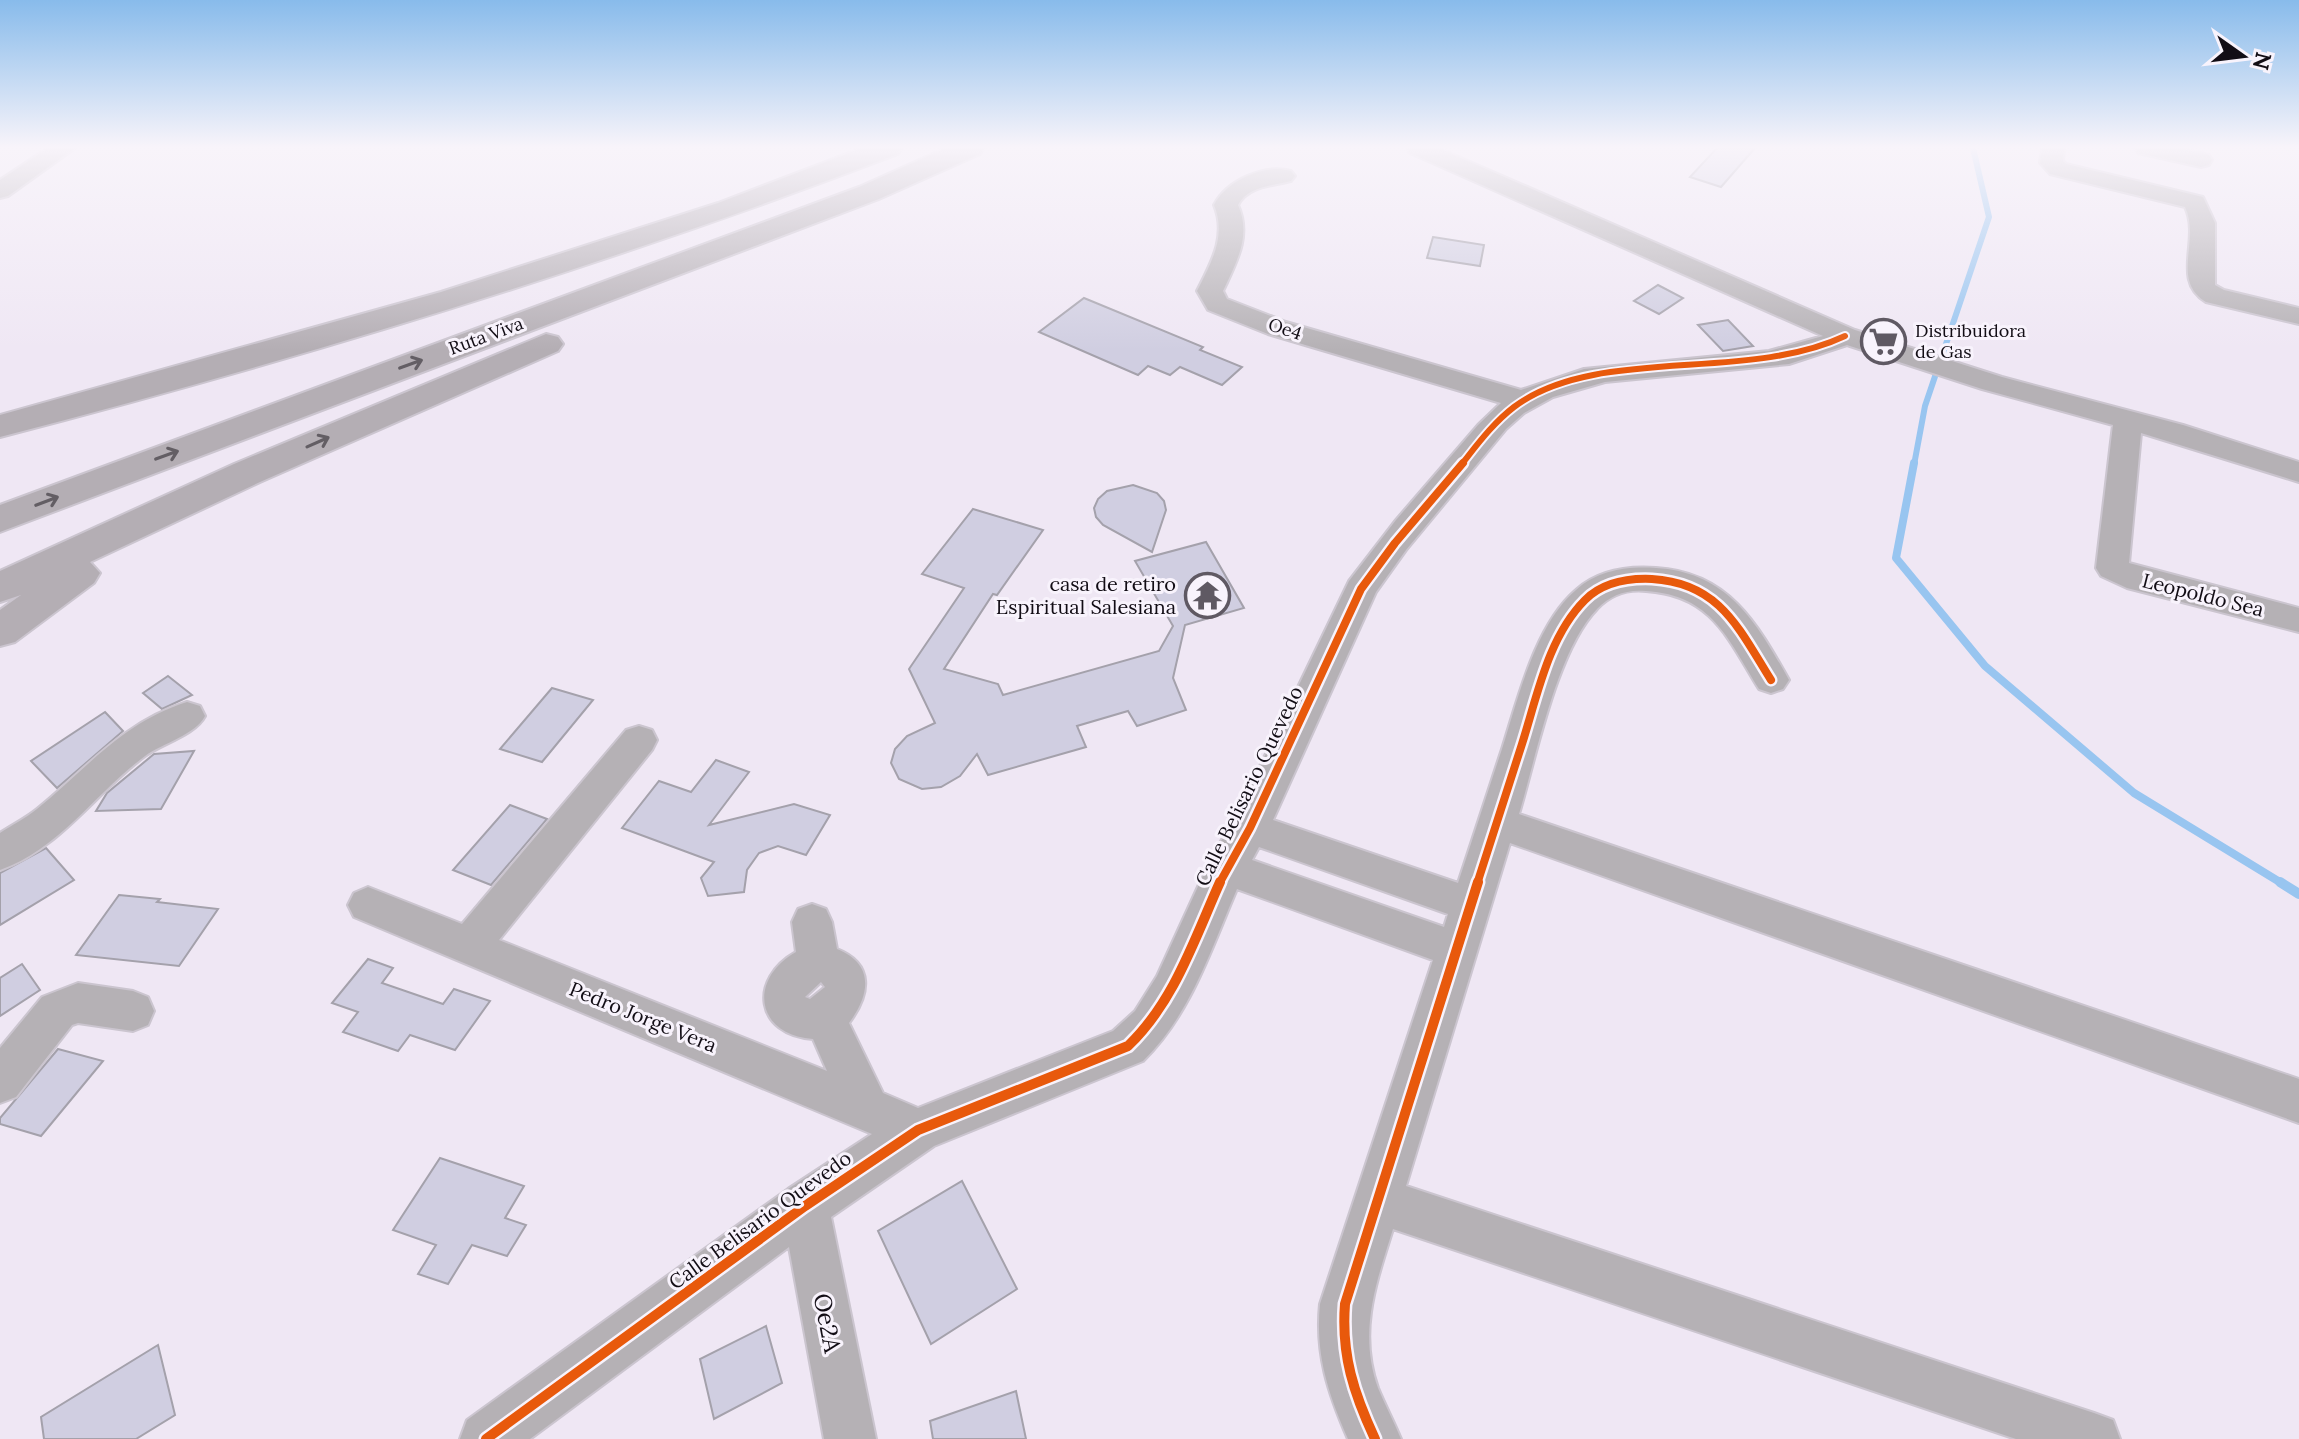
<svg xmlns="http://www.w3.org/2000/svg" width="2299" height="1439" font-family="Lora,serif">
  <rect width="100%" height="100%" fill="#efe7f4"/>
  <g fill="none" stroke-linecap="round" stroke-linejoin="round">
    <path stroke="#98c5f0" stroke-width="6" d="M1914 465 1925 406 1989 217 1973 148"/>
    <path stroke="#98c5f0" stroke-width="8" d="M1914 463 1896 558 1985 666 2134 793 2283 884"/>
    <path stroke="#98c5f0" stroke-width="10" d="M2280 882 2299 894"/>
  </g>
  <g fill="#d0cee1" stroke="#a4a1ab" stroke-width="2">
    <path d="M1717 148H1755L1721 187 1690 177Z"/>
    <path d="M1433 237 1484 245 1480 266 1427 258Z"/>
    <path d="M1658 285 1683 298 1659 314 1634 301Z"/>
    <path d="M1084 298 1203 347 1200 350 1242 367 1222 385 1180 367 1170 375 1148 366 1138 375 1039 332Z"/>
    <path d="M1728 320 1753 346 1723 351 1698 325Z"/>
    <path d="M1133 485 1157 493 1164 501 1166 510 1152 552 1103 525 1096 517 1094 508 1098 499 1107 491Z"/>
    <path d="M973 509 1043 530 997 595 993 594 944 669 998 684 1003 695 1159 651 1173 626 1135 561 1206 542 1244 608 1185 625 1173 678 1186 710 1137 726 1128 711 1077 726 1086 747 988 775 977 754 960 776 941 787 922 789 899 779 891 763 895 749 907 736 935 723 909 669 964 588 922 574Z"/>
    <path d="M168 676 192 695 162 709 143 693Z"/>
    <path d="M552 688 593 700 542 762 500 749Z"/>
    <path d="M105 712 123 731 57 788 31 761Z"/>
    <path d="M194 751 161 809 96 811 107 793 154 754Z"/>
    <path d="M716 760 749 772 709 825 794 804 830 815 806 855 778 846 759 853 747 870 744 892 708 896 701 878 714 862 622 828 659 781 691 792Z"/>
    <path d="M510 805 547 819 491 885 453 870Z"/>
    <path d="M46 848 74 880 0 925V873Z"/>
    <path d="M119 895 160 899 157 902 218 909 179 966 76 955Z"/>
    <path d="M368 959 393 968 382 983 443 1004 454 989 490 1001 455 1050 410 1035 398 1051 343 1032 358 1012 332 1003Z"/>
    <path d="M22 964 40 990 0 1016V978Z"/>
    <path d="M58 1049 103 1061 41 1136 0 1124V1118Z"/>
    <path d="M440 1158 524 1186 505 1218 526 1225 507 1256 472 1245 448 1284 418 1274 436 1245 393 1230Z"/>
    <path d="M962 1181 1017 1289 931 1344 878 1231Z"/>
    <path d="M766 1326 782 1383 714 1419 700 1359Z"/>
    <path d="M158 1345 175 1415 136 1439H44L41 1417Z"/>
    <path d="M1016 1391 1026 1439H933L930 1421Z"/>
  </g>
  <g fill="none" stroke-linecap="round" stroke-linejoin="round">
    <defs>
      <g id="minor">
        <path d="M48 148H75L8 196 0 198V180Z"/>
        <path d="M1407 148H1438L1855 330 2002 377 2183 425 2299 462V482L2141 433 2129 563 2299 608V632L2127 588 2101 576 2096 568 2113 425 1982 389 1847 345 1789 364 1605 382 1553 397 1524 413 1506 429 1406 550 1376 592 1273 820 1458 883C1473 838 1487 794 1502 749 1518 699 1535 625 1576 590 1598 570 1628 566 1656 568 1728 572 1757 623 1789 680L1783 689 1771 693 1759 689C1728 639 1712 595 1646 591 1627 589 1610 595 1597 609 1557 650 1536 757 1519 814L2299 1079V1123L1510 843 1406 1186 2094 1413 2113 1420 2120 1439H2016L1393 1229C1376 1283 1358 1332 1378 1388 1385 1405 1394 1422 1401 1439H1348C1328 1393 1315 1354 1320 1304L1433 960 1237 889C1211 949 1191 1014 1143 1061L934 1146 831 1217 876 1439H824L789 1247 530 1439H460L467 1420 788 1189 872 1134 354 917 348 905 354 893 368 887 462 924 626 730 639 726 652 730 657 740 652 750 499 940 827 1071 813 1039C755 1035 748 979 796 952L792 922 798 909 812 904 826 909 832 922 837 949C875 964 870 995 849 1023L883 1093 918 1108 1113 1031 1135 1011 1157 976 1212 856 1235 818 1349 581 1396 520 1478 425 1501 403 1268 334 1208 310 1197 291C1211 263 1227 236 1214 205 1227 180 1264 164 1291 171L1295 176 1291 181C1272 186 1248 186 1238 205 1252 236 1236 263 1223 291L1227 299 1286 322 1521 390 1584 369 1769 351 1823 336 1410 153ZM1259 847 1448 914 1444 927 1252 860ZM821 982 825 987 810 999 805 997Z"/>
        <path d="M2042 148H2064L2063 161 2066 164 2203 197 2215 223V285L2224 290 2299 308V324L2206 302C2170 280 2201 240 2185 207L2050 174 2040 163Z"/>
        <path d="M2135 148H2178L2209 155 2212 160 2209 165 2201 167 2138 153Z"/>
        <path d="M187 702 200 706 205 716C195 735 163 743 145 756 95 793 61 848 0 870V833C12 825 26 818 37 809 88 768 121 723 187 702Z"/>
        <path d="M78 983 133 991 148 997 154 1011 148 1025 133 1031 78 1023 72 1025 16 1097 0 1103V1048L42 997Z"/>
      </g>
      <g id="highway">
        <path d="M862 148H902L898 154C605 266 303 358 0 437V415L441 292 718 203Z"/>
        <path d="M946 148H984L980 154 879 199 0 532V505L859 187Z"/>
        <path d="M546 334 558 337 563 344 558 351 260 482 90 562 100 573 94 583 15 642 0 646V610L21 595 0 602V571L234 464Z"/>
      </g>
    </defs>
    <use href="#minor" stroke="#cbc5cf" stroke-width="4"/>
    <use href="#highway" stroke="#cbc5cf" stroke-width="4"/>
    <use href="#minor" fill="#b5b1b5" fill-rule="evenodd"/>
    <use href="#highway" fill="#b4aeb4" fill-rule="evenodd"/>
    <defs>
      <path id="cycleway-far2" d="M1461 465C1477 445 1493 423 1514 407 1596 345 1746 383 1845 336"/>
      <g id="cycleway-far1">
        <path d="M1219 884 1250 828 1361 589 1395 543 1463 463"/>
        <path d="M1477 884C1492 838 1507 791 1522 744 1537 697 1548 637 1585 600 1603 582 1628 578 1652 579 1720 583 1739 629 1771 680"/>
      </g>
      <g id="cycleway">
        <path d="M486 1439 805 1206 918 1130 1128 1046C1174 1002 1194 940 1220 882"/>
        <path d="M1375 1439C1354 1394 1341 1355 1345 1304L1478 882"/>
      </g>
    </defs>
    <use href="#cycleway-far2" stroke="#f8f3fc" stroke-width="10"/>
    <use href="#cycleway-far1" stroke="#f8f3fc" stroke-width="13"/>
    <use href="#cycleway" stroke="#f8f3fc" stroke-width="15"/>
    <use href="#cycleway-far2" stroke="#e8590c" stroke-width="6"/>
    <use href="#cycleway-far1" stroke="#e8590c" stroke-width="8"/>
    <use href="#cycleway" stroke="#e8590c" stroke-width="10"/>
  </g>
  <defs><path id="oneway-shaft" d="M-6 0H5M1.5-3L5.5 0L1.5 3" fill="none" stroke-width="1.6" stroke-linecap="round" stroke-linejoin="round" transform="scale(2)"/></defs>
  <g stroke="#635e64">
    <use href="#oneway-shaft" transform="translate(411 364) rotate(-20)"/>
    <use href="#oneway-shaft" transform="translate(318 442) rotate(-24)"/>
    <use href="#oneway-shaft" transform="translate(167 455) rotate(-20)"/>
    <use href="#oneway-shaft" transform="translate(47 501) rotate(-21)"/>
  </g>
  <linearGradient id="sky" x2="0" y2="1"><stop stop-color="#88bbeb"/><stop offset="0.42" stop-color="#f8f4fa"/><stop offset="1" stop-color="#f8f4fa" stop-opacity="0"/></linearGradient>
  <rect width="2299" height="350" fill="url(#sky)"/>
  <defs>
    <symbol id="supermarket-ring" viewBox="-11 -11 22 22"><circle r="9.5" fill="#f8f3fc" stroke="#5f5963" stroke-width="1.5"/><path d="M-6-5.5h2.5l.6 2H6L4.5 2H-2.5L-4.4-4H-6ZM-1.5 3.2a1.3 1.3 0 1 0 .1 0ZM3 3.2a1.3 1.3 0 1 0 .1 0Z" fill="#5f5963"/></symbol>
    <symbol id="temple-ring" viewBox="-11 -11 22 22"><circle r="9.5" fill="#f8f3fc" stroke="#5f5963" stroke-width="1.5"/><path d="M0-6L5-2H3V0L6.5 2.5H4V6H1.5V3h-3V6H-4V2.5H-6.5L-3 0V-2H-5Z" fill="#5f5963"/></symbol>
  </defs>
  <g fill-rule="evenodd">
    <use href="#supermarket-ring" x="1858" y="316" width="51" height="51"/>
    <use href="#temple-ring" x="1182" y="570" width="51" height="51"/>
  </g>
  <g text-anchor="middle" stroke-width="6" stroke-linejoin="round" paint-order="stroke">
    <g font-size="18" fill="#120d15" stroke="#f8f3fc">
      <text transform="translate(1285 329) rotate(18)" y="6">Oe4</text>
      <text transform="translate(486 336) rotate(-20)" y="6">Ruta Viva</text>
    </g>
    <g font-size="18" fill="#120d15" stroke="#f8f3fc" text-anchor="start">
      <text x="1915" y="337">Distribuidora<tspan x="1915" dy="21">de Gas</tspan></text>
    </g>
    <g font-size="20" fill="#120d15" stroke="#f8f3fc" text-anchor="end">
      <text x="1176" y="591">casa de retiro<tspan x="1176" dy="23">Espiritual Salesiana</tspan></text>
    </g>
    <g font-size="20" fill="#120d15" stroke="#f8f3fc">
      <text transform="translate(2203 595) rotate(14)" y="7">Leopoldo Sea</text>
      <text transform="translate(1249 786) rotate(-64)" y="7">Calle Belisario Quevedo</text>
      <text transform="translate(643 1017) rotate(22)" y="7">Pedro Jorge Vera</text>
      <text transform="translate(760 1220) rotate(-36)" y="7">Calle Belisario Quevedo</text>
    </g>
    <g font-size="24" fill="#120d15" stroke="#f8f3fc">
      <text transform="translate(827 1323) rotate(79)" y="8">Oe2A</text>
    </g>
  </g>
  <g transform="translate(2243 56) rotate(104)" stroke="#f8f3fc" stroke-width="6" paint-order="stroke">
  <path d="M0-6L14 30L0 20L-14 30Z" fill="#120d15"/>
  <text y="-12" font-size="22" font-weight="bold" text-anchor="middle" fill="#120d15">N</text>
  </g>
</svg>
